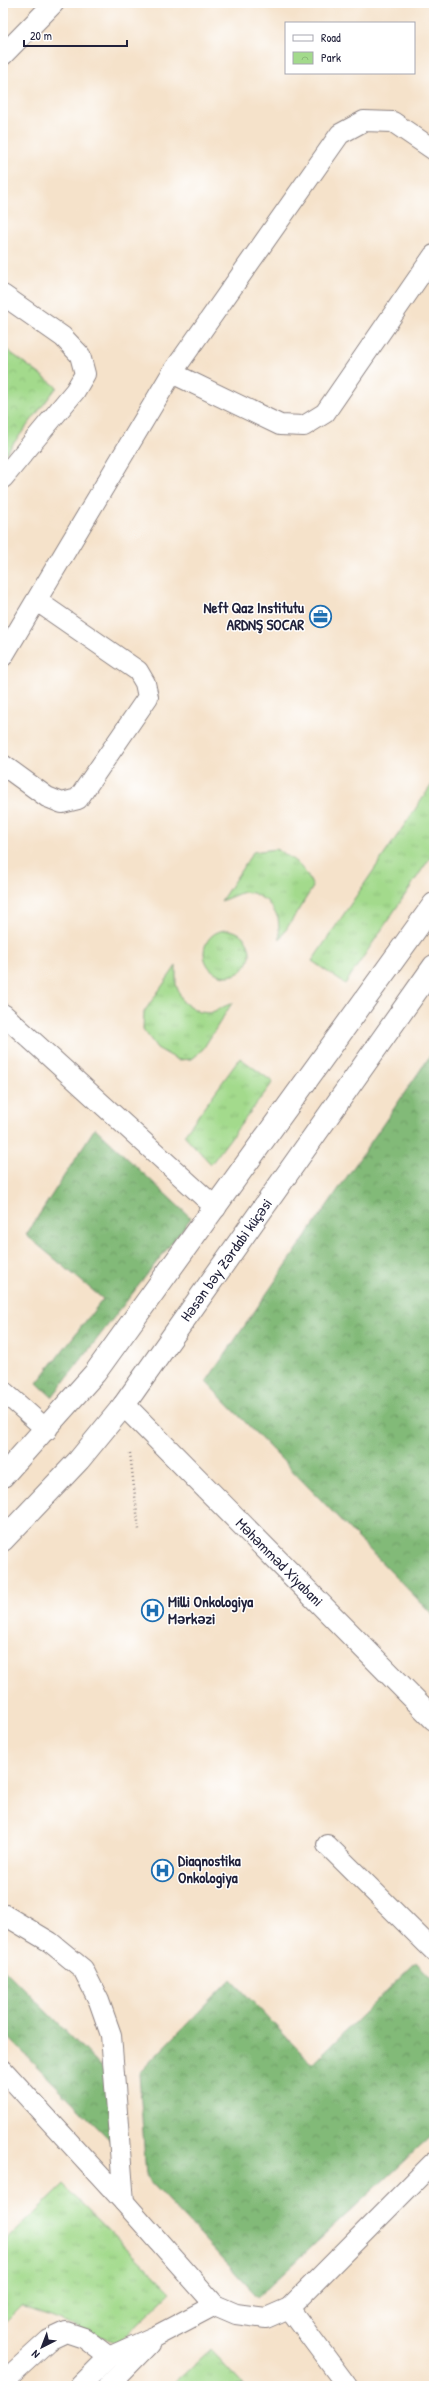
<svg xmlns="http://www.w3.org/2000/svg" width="437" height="2389" font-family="'Patrick Hand',sans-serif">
  <defs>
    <pattern id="grass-tufts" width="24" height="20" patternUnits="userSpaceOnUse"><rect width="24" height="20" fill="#a3da8c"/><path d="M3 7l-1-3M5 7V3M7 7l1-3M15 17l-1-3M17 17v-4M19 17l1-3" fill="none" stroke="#8cbb7a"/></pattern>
    <pattern id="forest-crowns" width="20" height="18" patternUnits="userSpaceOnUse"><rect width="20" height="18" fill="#82ba78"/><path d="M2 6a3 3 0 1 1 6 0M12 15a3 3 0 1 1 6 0" fill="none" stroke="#6a9764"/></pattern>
    <pattern id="park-crowns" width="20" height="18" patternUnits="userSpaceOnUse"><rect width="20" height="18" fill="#a3da8c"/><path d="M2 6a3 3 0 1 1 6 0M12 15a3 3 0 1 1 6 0" fill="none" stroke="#8cbb7a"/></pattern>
  </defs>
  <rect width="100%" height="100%" fill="#fff"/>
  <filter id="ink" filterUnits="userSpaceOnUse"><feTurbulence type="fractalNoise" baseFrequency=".025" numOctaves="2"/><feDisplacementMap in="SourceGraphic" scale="8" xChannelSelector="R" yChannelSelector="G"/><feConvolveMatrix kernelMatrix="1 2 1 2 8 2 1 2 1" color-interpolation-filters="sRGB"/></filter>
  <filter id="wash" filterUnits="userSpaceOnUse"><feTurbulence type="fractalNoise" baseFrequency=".012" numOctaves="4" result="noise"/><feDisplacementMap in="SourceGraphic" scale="16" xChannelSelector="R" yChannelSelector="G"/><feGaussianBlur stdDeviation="0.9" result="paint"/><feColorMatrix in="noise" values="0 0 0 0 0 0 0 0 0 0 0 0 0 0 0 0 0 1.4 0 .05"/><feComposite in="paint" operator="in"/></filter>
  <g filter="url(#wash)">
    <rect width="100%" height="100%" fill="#f5e2ca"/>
    <g fill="url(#grass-tufts)" stroke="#627e64">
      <path d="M433 783 434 852 345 984 312 961Z"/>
      <path d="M276 849C295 860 304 866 313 887L280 939 278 917 267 901 253 893 243 892 221 901 253 852Z"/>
      <circle cx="227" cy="953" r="23"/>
      <path d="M176 966V985L183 1002 199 1012 210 1013 232 1003 203 1049 191 1059 178 1060 157 1048 143 1029 144 1012Z"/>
      <path d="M240 1058 273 1082 211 1164 184 1135Z"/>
      <path d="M63 2185 171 2292 118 2343 21 2306 3 2324V2243Z"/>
      <path d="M210 2350 244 2386H171Z"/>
    </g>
    <g fill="url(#forest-crowns)" stroke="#526e5a">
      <path d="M434 1050V1616L206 1382Z"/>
      <path d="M95 1128 191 1218 52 1397 37 1383 103 1299 26 1235Z"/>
      <path d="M416 1962 434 1981V2133L258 2297 146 2177 139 2073 231 1979 312 2064Z"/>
      <path d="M3 1968 110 2076 118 2148 3 2032Z"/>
    </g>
    <path fill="url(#park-crowns)" stroke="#627e64" d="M3 347 57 387 3 457Z"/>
  </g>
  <g filter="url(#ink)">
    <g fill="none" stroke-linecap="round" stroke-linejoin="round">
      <defs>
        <g id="service">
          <path d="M3 55 54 3"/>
          <path d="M3 295 63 337 80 355 85 374 75 391 3 478"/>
          <path d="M172 373 280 425 304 426 325 413 434 255"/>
          <path d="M3 656 172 373 340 134 364 121 393 122 434 150"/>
          <path d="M3 765 47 797 62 803 78 799 148 697 145 683 138 671 37 601"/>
          <path d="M3 1014 216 1208"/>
          <path d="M3 1391 47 1430"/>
          <path d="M327 1845 434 1951"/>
          <path d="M3 1914 50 1942 83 1969 99 2001 111 2035 124 2202"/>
          <path d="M3 2070 124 2202 215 2305 236 2314 266 2318 289 2308 434 2162"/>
          <path d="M289 2308 347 2386"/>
          <path d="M3 2382 49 2340 66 2332 84 2338 109 2357"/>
          <path d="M80 2386 109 2357 156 2336 215 2305"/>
          <path d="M108 2386 149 2344"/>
        </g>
        <g id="tertiary">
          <path id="s1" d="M124 1405 434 1719"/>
        </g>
        <g id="primary">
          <path d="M3 1476 95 1373 434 904"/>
          <path id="s2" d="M3 1540 79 1460 124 1405 434 966"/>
        </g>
      </defs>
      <use href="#service" stroke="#8c8282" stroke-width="22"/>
      <use href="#tertiary" stroke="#8c8282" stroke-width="24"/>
      <use href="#primary" stroke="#8c8282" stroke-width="24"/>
      <path stroke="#8c8282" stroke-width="2.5" stroke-dasharray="1 3" stroke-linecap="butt" d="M130 1453 139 1530"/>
      <use href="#service" stroke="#fff" stroke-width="20"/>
      <use href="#tertiary" stroke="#fff" stroke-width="22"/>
      <use href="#primary" stroke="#fff" stroke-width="22"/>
    </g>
  </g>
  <defs>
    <symbol id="office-ring" viewBox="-11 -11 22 22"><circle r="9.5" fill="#fff" stroke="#1f6fb2" stroke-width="1.5"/><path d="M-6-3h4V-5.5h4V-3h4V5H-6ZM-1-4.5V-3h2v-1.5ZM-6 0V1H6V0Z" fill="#1f6fb2"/></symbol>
    <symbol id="hospital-ring" viewBox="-11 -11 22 22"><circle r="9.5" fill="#fff" stroke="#1f6fb2" stroke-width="1.5"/><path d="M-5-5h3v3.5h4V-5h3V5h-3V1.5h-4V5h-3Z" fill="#1f6fb2"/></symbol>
  </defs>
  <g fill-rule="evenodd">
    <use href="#office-ring" x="308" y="604" width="25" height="25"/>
    <use href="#hospital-ring" x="140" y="1598" width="25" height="25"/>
    <use href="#hospital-ring" x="150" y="1858" width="25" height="25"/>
  </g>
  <g text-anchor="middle" stroke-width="3" stroke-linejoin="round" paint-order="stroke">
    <g font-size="15" font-weight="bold" fill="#22223b" stroke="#fff" text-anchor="start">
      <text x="304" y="613" text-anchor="end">Neft Qaz Institutu<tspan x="304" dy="17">ARDNŞ SOCAR</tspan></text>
      <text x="168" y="1607">Milli Onkologiya<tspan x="168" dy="17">Mərkəzi</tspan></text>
      <text x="178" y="1866">Diaqnostika<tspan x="178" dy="17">Onkologiya</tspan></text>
    </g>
    <g font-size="15" fill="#22223b" stroke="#fff">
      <text dy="5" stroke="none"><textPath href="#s2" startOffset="359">Həsən bəy Zərdabi küçəsi</textPath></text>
      <text dy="5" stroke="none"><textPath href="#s1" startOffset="221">Məhəmməd Xiyabani</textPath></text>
    </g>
  </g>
  <rect width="437" height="2389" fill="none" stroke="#fff" stroke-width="16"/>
  <rect x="285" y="22" width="130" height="52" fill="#ffffff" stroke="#a7a7b1"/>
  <rect x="293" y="35" width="20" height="6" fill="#ffffff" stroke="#a7a7b1"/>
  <text x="321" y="42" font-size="12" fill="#22223b">Road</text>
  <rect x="293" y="52" width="20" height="12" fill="url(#park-crowns)" stroke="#a7a7b1"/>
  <text x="321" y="62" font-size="12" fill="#22223b">Park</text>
  <g transform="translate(42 2347) rotate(222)" stroke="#ffffff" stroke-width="3" paint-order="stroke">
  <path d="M0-3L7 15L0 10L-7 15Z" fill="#22223b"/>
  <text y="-6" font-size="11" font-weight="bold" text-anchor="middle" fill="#22223b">N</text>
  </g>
  <path d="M24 40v6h103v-6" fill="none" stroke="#22223b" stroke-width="2"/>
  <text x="30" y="40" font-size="12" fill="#22223b" stroke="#ffffff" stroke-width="3" paint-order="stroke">20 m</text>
</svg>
